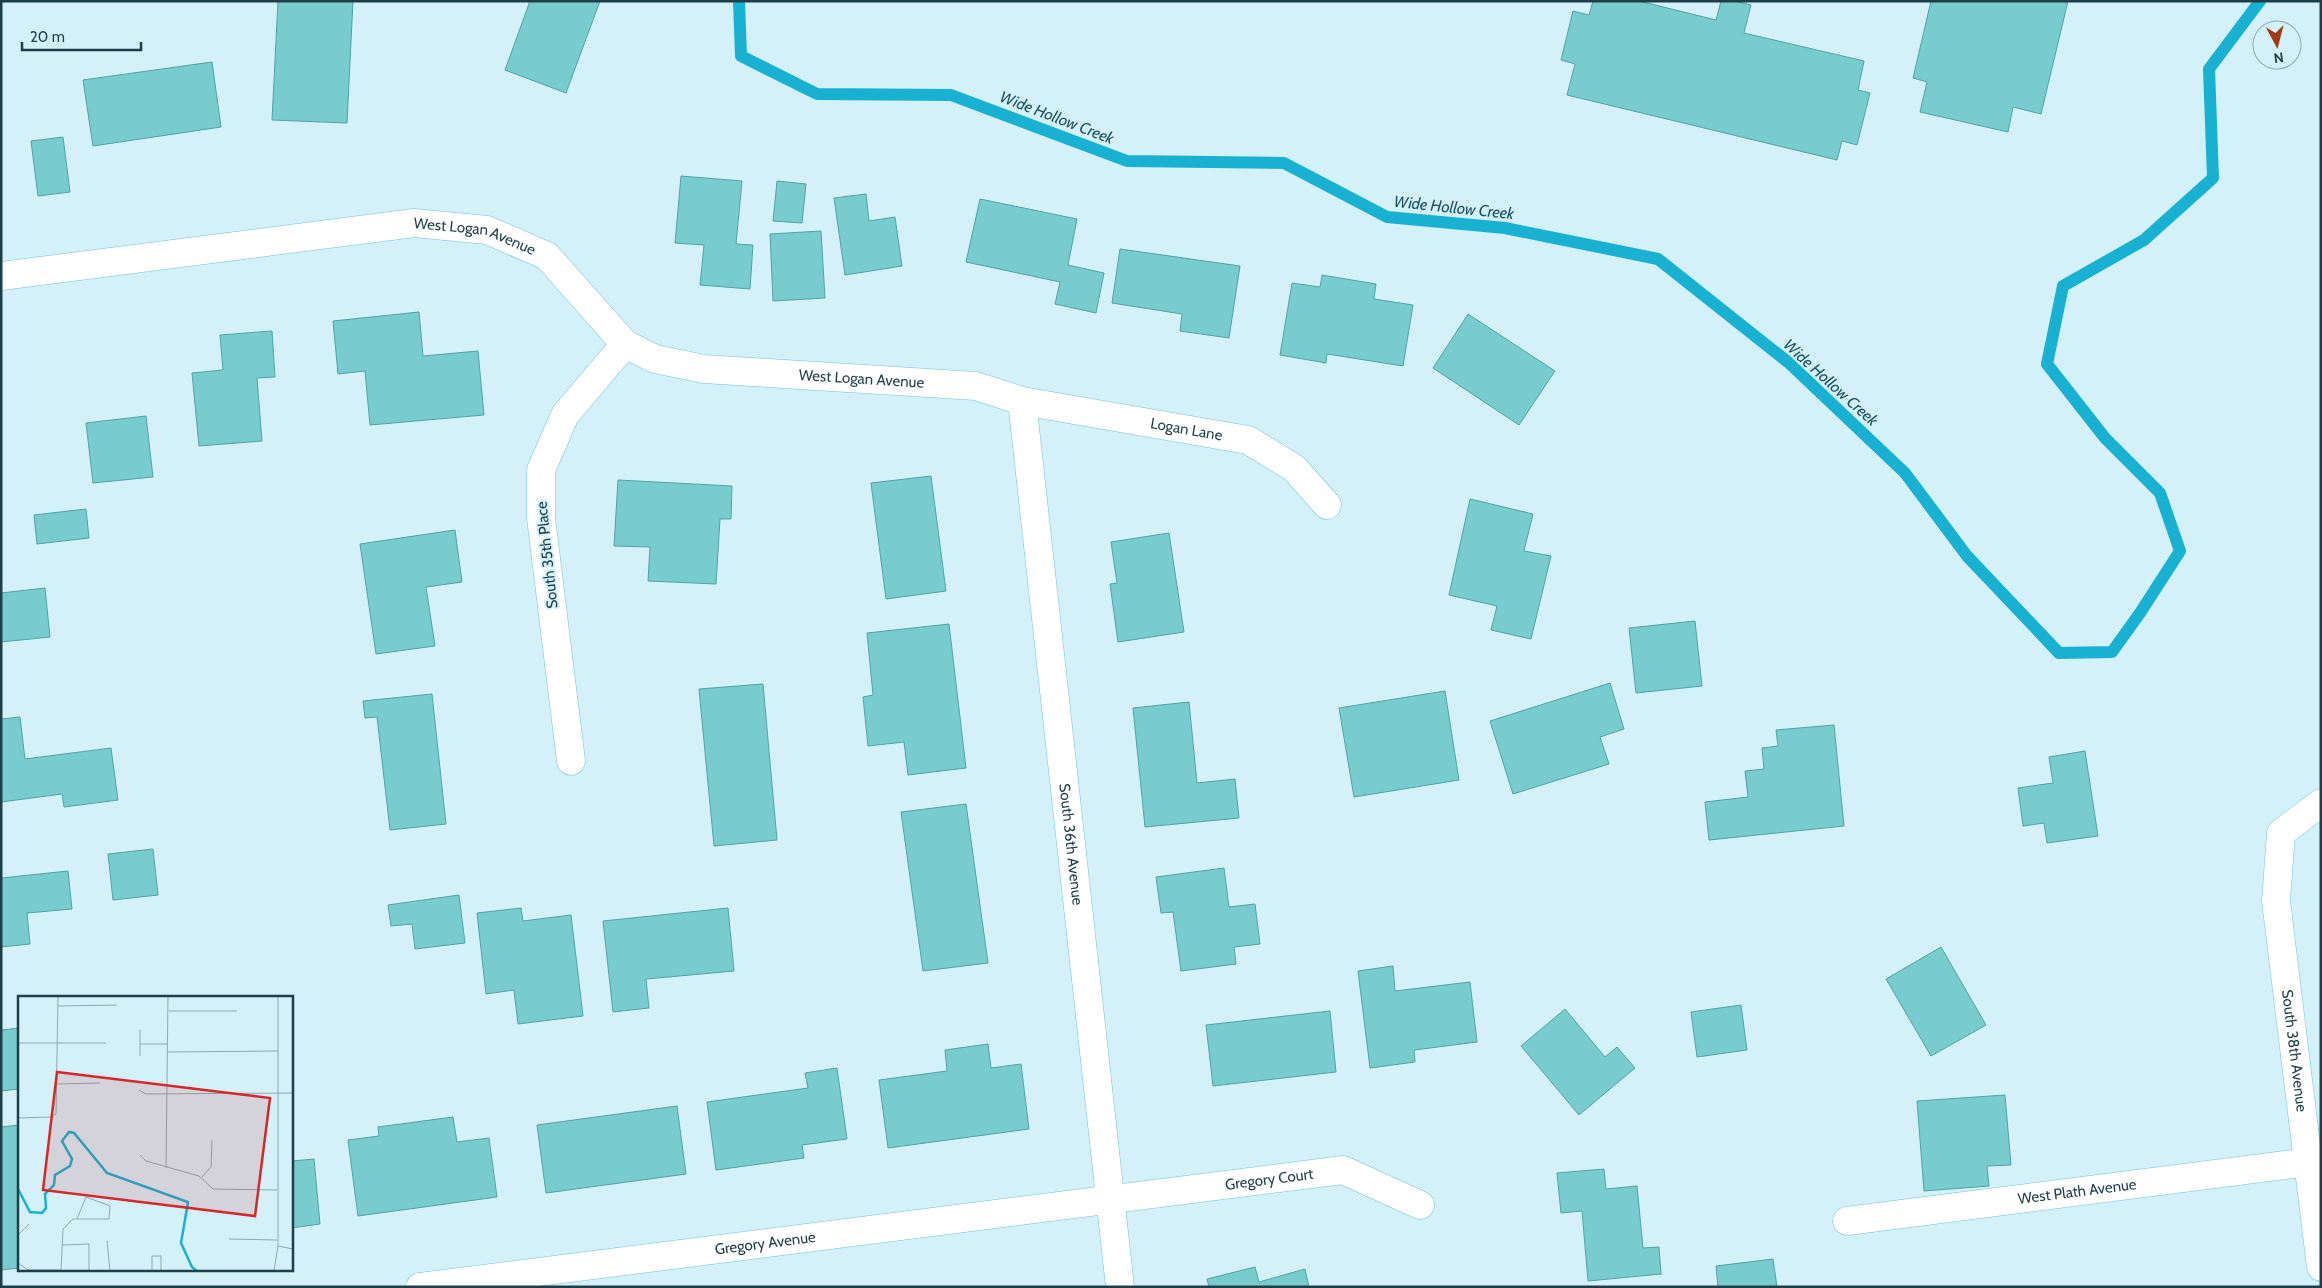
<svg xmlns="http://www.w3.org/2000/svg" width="2322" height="1288" font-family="Cabin,sans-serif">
  <rect width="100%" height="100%" fill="#d4f1fa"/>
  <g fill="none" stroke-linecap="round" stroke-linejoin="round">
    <path stroke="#18b1d2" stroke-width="12" d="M739 1 741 56 817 94 951 95 1127 161 1284 163 1387 217 1505 228 1658 259 1789 363 1905 473 1967 556 2059 653 2112 652 2140 613 2180 551 2160 493 2105 438 2047 364 2063 286 2144 240 2213 178 2209 69 2260 1"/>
  </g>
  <g fill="#78ccce" stroke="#4fa3a5">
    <path d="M278 1H353L347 123 272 120Z"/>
    <path d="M530 1H600L566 93 505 70Z"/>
    <path d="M1593 1H1639L1716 20 1721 1H1735L1751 5 1744 33 1864 61 1858 90 1870 93 1857 145 1842 141 1837 160 1567 95 1575 64 1561 60 1573 11 1589 15Z"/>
    <path d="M1931 1H2068L2041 114 2013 107 2008 132 1920 112 1927 82 1913 78Z"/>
    <path d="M212 62 221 127 93 146 83 80Z"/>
    <path d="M63 137 70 192 38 196 31 141Z"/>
    <path d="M681 176 742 181 736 244 753 245 750 289 700 285 704 245 675 243Z"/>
    <path d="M777 181 806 184 802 223 773 221Z"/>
    <path d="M866 194 869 221 895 217 902 266 845 275 834 198Z"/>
    <path d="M980 199 1077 219 1068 265 1104 273 1096 313 1055 304 1060 282 966 262Z"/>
    <path d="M821 231 825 298 773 301 770 234Z"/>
    <path d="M1120 249 1240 266 1229 338 1180 331 1182 314 1112 303Z"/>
    <path d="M1322 275 1376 284 1374 299 1413 305 1403 366 1327 354 1326 363 1280 355 1292 283 1320 287Z"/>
    <path d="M419 312 423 356 478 351 484 415 370 425 365 371 338 374 333 321Z"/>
    <path d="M1468 314 1555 371 1519 425 1433 368Z"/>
    <path d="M272 331 275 377 257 378 262 441 199 446 192 373 223 370 220 335Z"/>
    <path d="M146 416 153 477 93 483 86 423Z"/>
    <path d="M931 476 946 591 886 599 871 483Z"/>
    <path d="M618 480 732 486 731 519H720L716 584 648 581 650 547 614 546Z"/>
    <path d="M1470 499 1533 514 1524 551 1551 556 1531 639 1491 630 1497 606 1449 595Z"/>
    <path d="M86 509 89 538 37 544 34 515Z"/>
    <path d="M455 530 462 582 426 587 435 646 376 654 360 544Z"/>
    <path d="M1169 533 1184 632 1118 642 1110 584 1117 583 1111 542Z"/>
    <path d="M45 588 50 637 1 642V593Z"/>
    <path d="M1695 621 1702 686 1636 693 1629 628Z"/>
    <path d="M949 624 966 768 908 775 904 742 868 746 863 697 873 695 867 633Z"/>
    <path d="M1610 683 1624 729 1600 737 1609 764 1513 794 1490 721Z"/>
    <path d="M763 684 777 840 714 846 699 689Z"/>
    <path d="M1445 691 1459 780 1354 797 1339 708Z"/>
    <path d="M432 694 446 824 390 830 377 717 365 718 363 701Z"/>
    <path d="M1189 702 1197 783 1235 779 1239 818 1145 827 1133 708Z"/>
    <path d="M20 717 25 759 111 748 118 800 64 807 62 794 1 802V719Z"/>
    <path d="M1834 725 1844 826 1709 840 1705 802 1748 797 1745 771 1764 769 1762 748 1778 746 1776 730Z"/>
    <path d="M2085 751 2098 836 2047 843 2044 823 2023 826 2018 788 2053 783 2049 757Z"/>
    <path d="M966 804 988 963 923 971 901 812Z"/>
    <path d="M153 849 158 895 113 900 108 854Z"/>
    <path d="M1224 868 1229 907 1255 904 1260 944 1234 947 1236 964 1181 971 1173 912 1161 913 1156 877Z"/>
    <path d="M68 871 72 909 27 913 30 944 1 947V878Z"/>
    <path d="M459 895 465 943 415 949 412 924 391 926 388 905Z"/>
    <path d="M521 908 523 921 571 915 583 1016 518 1024 514 990 486 994 477 913Z"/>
    <path d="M728 908 734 971 646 979 649 1008 613 1012 603 921Z"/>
    <path d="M1941 947 1986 1025 1931 1056 1886 979Z"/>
    <path d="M1393 966 1395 991 1470 982 1477 1042 1414 1050 1415 1062 1370 1068 1358 971Z"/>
    <path d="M1741 1005 1747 1050 1697 1057 1691 1012Z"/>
    <path d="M1565 1009 1605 1057 1617 1047 1635 1068 1579 1115 1521 1046Z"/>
    <path d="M1330 1011 1336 1072 1213 1086 1206 1025Z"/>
    <path d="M19 1028V1089L1 1091V1030Z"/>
    <path d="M988 1044 991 1068 1021 1064 1029 1129 888 1148 879 1080 947 1071 945 1050Z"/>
    <path d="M837 1068 847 1139 802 1145 804 1158 716 1170 707 1102 808 1088 805 1073Z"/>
    <path d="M2005 1095 2011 1165 1987 1166 1989 1186 1924 1191 1917 1101Z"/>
    <path d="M677 1106 686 1174 546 1193 537 1125Z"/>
    <path d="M453 1117 457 1142 489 1138 497 1197 358 1216 348 1140 379 1136 378 1127Z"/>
    <path d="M19 1125V1268L1 1270V1127Z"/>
    <path d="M291 1155 292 1161 314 1159 320 1224 291 1228Z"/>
    <path d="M1604 1169 1606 1189 1637 1186 1643 1248 1659 1247 1661 1274 1588 1281 1582 1211 1561 1213 1557 1173Z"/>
    <path d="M1773 1259 1777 1287H1718L1716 1266Z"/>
    <path d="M1255 1267 1259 1282 1305 1269 1309 1287H1209L1207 1279Z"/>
  </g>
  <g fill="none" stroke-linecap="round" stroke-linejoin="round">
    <defs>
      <g id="minor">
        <path id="s1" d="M1 276 414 223 487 230 547 256 625 344 655 359 704 369 976 386 1022 401 1248 440 1294 468 1327 505"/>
        <path id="s2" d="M1022 401 1120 1287"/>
        <path d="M571 761 541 518V470L565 415 625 344"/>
        <path id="s3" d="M2321 803 2281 833 2276 901 2321 1267"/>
        <path id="s4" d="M1847 1221 2308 1162"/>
        <path id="s5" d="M420 1287 1343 1170 1420 1205"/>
      </g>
    </defs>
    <use href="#minor" stroke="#74c1d6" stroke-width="29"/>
    <use href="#minor" stroke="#fff" stroke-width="28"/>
  </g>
  <g text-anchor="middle" stroke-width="4" stroke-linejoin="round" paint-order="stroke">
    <g font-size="15" fill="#1f3f48" stroke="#d4f1fa">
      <text dy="5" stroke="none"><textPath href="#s1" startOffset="479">West Logan Avenue</textPath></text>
      <text dy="5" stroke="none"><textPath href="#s1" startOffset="914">West Logan Avenue</textPath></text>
      <text dy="5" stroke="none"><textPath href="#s1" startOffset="1244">Logan Lane</textPath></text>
      <text transform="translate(547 555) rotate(-96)" y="5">South 35th Place</text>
      <text dy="5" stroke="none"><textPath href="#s2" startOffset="446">South 36th Avenue</textPath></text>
      <text dy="5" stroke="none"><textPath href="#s3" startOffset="269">South 38th Avenue</textPath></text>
      <text dy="5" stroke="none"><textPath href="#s5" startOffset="856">Gregory Court</textPath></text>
      <text dy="5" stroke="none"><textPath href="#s4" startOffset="232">West Plath Avenue</textPath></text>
      <text dy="5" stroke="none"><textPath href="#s5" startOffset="348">Gregory Avenue</textPath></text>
    </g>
    <g font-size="16" font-style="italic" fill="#1b5361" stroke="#d4f1fa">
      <text transform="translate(1057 117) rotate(21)" y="6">Wide Hollow Creek</text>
      <text transform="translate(1454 207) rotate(6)" y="6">Wide Hollow Creek</text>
      <text transform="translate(1831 382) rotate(42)" y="6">Wide Hollow Creek</text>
    </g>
  </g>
  <g transform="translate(18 996)">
    <rect width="275" height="275" fill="#d4f1fa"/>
    <path fill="none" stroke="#18b1d2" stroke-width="2.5" d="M0 193 12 216 24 217 28 212 27 198 36 189 37 179 52 170 54 163 44 145 51 136 56 137 89 177 170 206 163 247 174 271 179 275"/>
    <path fill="none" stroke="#8caab3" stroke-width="1" d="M40 10 99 9M151 15H219M122 34V60M0 47H88M122 48H150M150 56 260 55M39 88 82 87M121 94 128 98 275 97M0 122 32 121 38 118 40 0M122 159 128 165 181 180 195 193 259 194M148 172 150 0M184 181 193 171 194 144M0 239 11 228M211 243 259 244M89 245 92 275M44 249 71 248V275M260 250 275 253M0 267 10 274H43M43 275 45 233 55 223H91L92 210 68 201 59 223M134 275V260H143V275M256 275 260 250V0"/>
    <path fill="#d62828" fill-opacity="0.15" stroke="#d62828" stroke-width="2.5" d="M39 76 252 102 237 220 25 194Z"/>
    <rect width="275" height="275" fill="none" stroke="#1f3f48" stroke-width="2.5"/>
  </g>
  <rect width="2322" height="1288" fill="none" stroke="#1f3f48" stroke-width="5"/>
  <g transform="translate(2277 45) rotate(173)"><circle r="24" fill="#d4f1fa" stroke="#8caab3"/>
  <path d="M0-4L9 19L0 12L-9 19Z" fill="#a13a17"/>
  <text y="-8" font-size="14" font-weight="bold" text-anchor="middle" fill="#1f3f48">N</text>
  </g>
  <path d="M22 42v8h119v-8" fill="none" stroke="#1f3f48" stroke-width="2.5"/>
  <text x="30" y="42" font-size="15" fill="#1f3f48" stroke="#d4f1fa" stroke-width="4" paint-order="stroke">20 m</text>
</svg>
